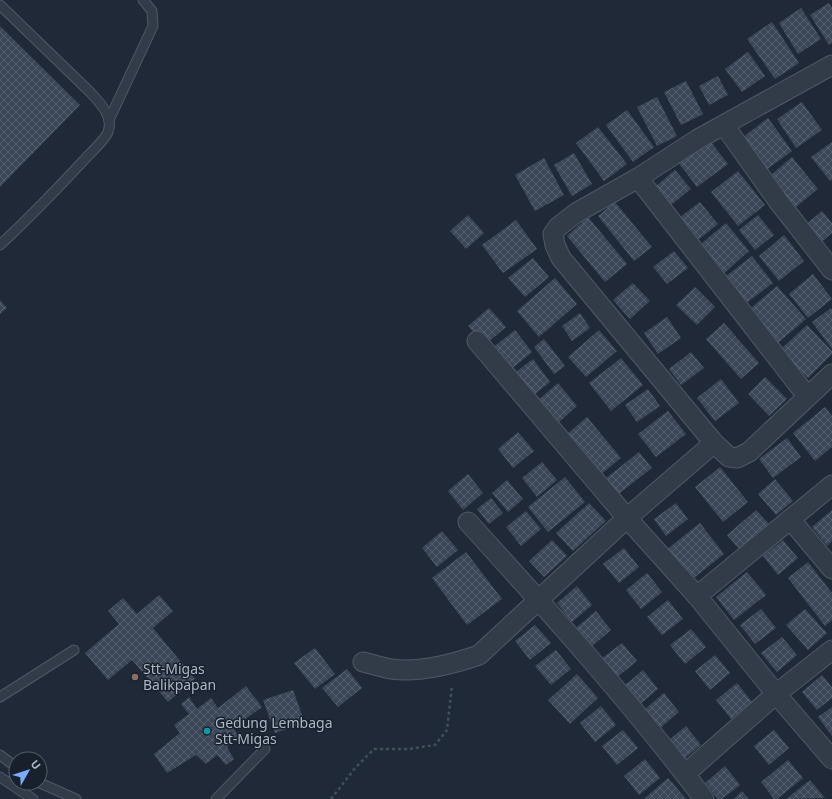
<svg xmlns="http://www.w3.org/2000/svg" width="832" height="799" font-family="'Noto Sans',sans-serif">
  <defs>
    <pattern id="building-cross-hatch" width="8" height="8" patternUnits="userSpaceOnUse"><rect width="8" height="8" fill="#3b4758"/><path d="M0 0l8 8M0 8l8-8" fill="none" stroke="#555f6e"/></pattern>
  </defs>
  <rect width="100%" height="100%" fill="#1f2938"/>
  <g fill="url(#building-cross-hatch)">
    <path d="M829 3 832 8V43L829 45 810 15Z"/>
    <path d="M801 8 821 39 798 54 779 23Z"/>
    <path d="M772 22 799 63 775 79 747 39Z"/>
    <path d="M0 26 80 105 0 187Z"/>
    <path d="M748 52 765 76 742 92 725 69Z"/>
    <path d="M718 76 728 95 709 105 699 86Z"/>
    <path d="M686 81 703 114 681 125 664 92Z"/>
    <path d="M657 97 677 136 657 146 637 107Z"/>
    <path d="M802 102 822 130 796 148 777 119Z"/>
    <path d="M627 110 654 147 633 162 606 125Z"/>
    <path d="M768 118 792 151 766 170 742 138Z"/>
    <path d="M598 127 627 164 604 181 576 143Z"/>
    <path d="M707 137 728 164 697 187 677 161Z"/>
    <path d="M832 142V180L830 181 811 157Z"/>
    <path d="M574 153 592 184 572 196 554 165Z"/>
    <path d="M792 157 818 189 791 211 765 180Z"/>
    <path d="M544 158 564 195 535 211 515 175Z"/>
    <path d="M675 170 691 189 671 205 656 186Z"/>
    <path d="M738 171 765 205 738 226 711 192Z"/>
    <path d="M615 202 652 247 634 261 598 216Z"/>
    <path d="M700 202 718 224 693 244 675 221Z"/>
    <path d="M822 211 832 223V233L819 244 804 226Z"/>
    <path d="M468 215 484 233 466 249 450 231Z"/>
    <path d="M758 215 774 235 755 250 739 230Z"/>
    <path d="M588 217 627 264 605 282 567 236Z"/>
    <path d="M516 220 537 249 503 273 482 245Z"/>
    <path d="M726 223 749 251 720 277 696 248Z"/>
    <path d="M784 235 804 261 779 281 759 256Z"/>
    <path d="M674 251 688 268 667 284 653 267Z"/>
    <path d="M752 256 773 283 745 304 725 277Z"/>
    <path d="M533 258 549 277 525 297 508 278Z"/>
    <path d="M813 274 832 299 808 318 789 294Z"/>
    <path d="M555 278 577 304 539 337 517 311Z"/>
    <path d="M633 283 650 301 630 319 613 300Z"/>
    <path d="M777 286 806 319 778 343 750 309Z"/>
    <path d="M695 287 715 307 697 325 676 305Z"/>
    <path d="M0 300 7 308 0 314Z"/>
    <path d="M489 308 506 327 485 345 468 326Z"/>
    <path d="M831 308 832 309V349L812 322Z"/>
    <path d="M580 313 590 328 572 341 562 326Z"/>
    <path d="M667 317 681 338 658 354 644 333Z"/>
    <path d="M724 323 759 363 741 379 706 339Z"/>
    <path d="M807 325 832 351V354L808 378 780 350Z"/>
    <path d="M515 330 532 352 509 371 491 349Z"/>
    <path d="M599 330 617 351 586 377 568 357Z"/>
    <path d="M544 339 565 366 554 374 534 347Z"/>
    <path d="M691 352 704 368 681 385 669 369Z"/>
    <path d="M621 358 643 385 611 411 589 383Z"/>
    <path d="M533 359 550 382 530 398 512 375Z"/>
    <path d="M765 377 787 399 769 416 748 394Z"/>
    <path d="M721 379 739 403 715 421 697 398Z"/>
    <path d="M558 383 577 406 557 424 537 401Z"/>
    <path d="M648 389 660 406 637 422 625 405Z"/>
    <path d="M825 407 832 416V447L815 461 793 433Z"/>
    <path d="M668 411 686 434 656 457 638 434Z"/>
    <path d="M587 417 621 458 600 475 566 435Z"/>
    <path d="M518 432 534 451 513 468 498 449Z"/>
    <path d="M787 438 801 457 773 478 759 459Z"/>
    <path d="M639 452 652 468 612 499 600 483Z"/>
    <path d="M542 462 557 480 537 497 522 478Z"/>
    <path d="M720 467 748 502 723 522 695 487Z"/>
    <path d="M468 474 483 493 463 510 448 491Z"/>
    <path d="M565 477 585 502 548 532 528 507Z"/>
    <path d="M775 479 793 501 776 515 758 494Z"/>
    <path d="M507 480 523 499 508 512 492 493Z"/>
    <path d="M491 498 503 513 489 524 477 509Z"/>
    <path d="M589 503 606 521 573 551 556 533Z"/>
    <path d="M676 503 688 519 666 536 654 519Z"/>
    <path d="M756 510 769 524 739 549 727 535Z"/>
    <path d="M832 510V541L827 546 812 527Z"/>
    <path d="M526 511 541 529 521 546 506 527Z"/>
    <path d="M700 523 724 554 690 581 666 550Z"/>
    <path d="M442 531 458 550 437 567 422 548Z"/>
    <path d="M552 540 567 556 544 577 529 561Z"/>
    <path d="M783 540 798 558 778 575 763 556Z"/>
    <path d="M624 548 639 567 619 583 603 564Z"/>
    <path d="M466 552 502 599 467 625 432 578Z"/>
    <path d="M808 562 832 593V620L825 626 788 578Z"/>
    <path d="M747 572 766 595 734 620 716 597Z"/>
    <path d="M647 573 662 592 641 609 626 590Z"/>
    <path d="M577 586 592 605 572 622 557 603Z"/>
    <path d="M159 595 173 611 153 628 195 679 168 702 132 660 108 680 85 653 119 624 108 611 123 598 137 614Z"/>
    <path d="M668 600 683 619 662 635 647 617Z"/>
    <path d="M761 609 776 628 755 644 740 625Z"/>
    <path d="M805 609 827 633 808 650 786 625Z"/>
    <path d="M596 611 611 630 591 647 576 628Z"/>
    <path d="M535 625 551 643 530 660 515 641Z"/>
    <path d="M691 629 706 647 685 664 670 645Z"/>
    <path d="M782 637 797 655 777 672 761 653Z"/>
    <path d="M622 643 637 661 616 678 601 659Z"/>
    <path d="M315 648 335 674 315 689 294 663Z"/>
    <path d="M556 650 571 669 551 685 535 666Z"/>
    <path d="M715 655 730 673 710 690 695 671Z"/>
    <path d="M347 669 362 688 338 707 322 688Z"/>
    <path d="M643 670 658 689 638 706 623 687Z"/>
    <path d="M577 674 598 698 570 724 548 700Z"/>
    <path d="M822 675 832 687V698L817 710 802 692Z"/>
    <path d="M737 683 752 702 731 719 716 700Z"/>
    <path d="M246 686 262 707 233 728 239 737 227 747 234 759 226 765 217 755 206 764 196 755 167 773 154 754 180 733 174 725 189 714 181 704 189 697 197 709 211 698 218 708Z"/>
    <path d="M293 690 305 723 275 733 263 700Z"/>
    <path d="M664 693 679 712 659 729 644 710Z"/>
    <path d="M601 706 616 725 595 742 580 723Z"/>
    <path d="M832 707V736L818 717Z"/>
    <path d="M686 726 701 745 680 762 665 743Z"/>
    <path d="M623 730 638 748 617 765 602 746Z"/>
    <path d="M774 730 789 748 769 765 754 746Z"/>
    <path d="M645 759 660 778 639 795 624 776Z"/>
    <path d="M788 760 803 778 777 799H774L761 782Z"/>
    <path d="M725 766 740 785 722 799H718L705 783Z"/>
    <path d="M668 778 686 799H644Z"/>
    <path d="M810 780 825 798 786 799Z"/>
    <path d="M742 791 749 799H734Z"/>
  </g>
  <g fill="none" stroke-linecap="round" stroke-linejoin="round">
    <defs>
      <g id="service">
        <path d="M0 5 90 92C99 102 114 116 108 132 105 140 90 153 84 160 57 189 29 218 0 245"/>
        <path d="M109 120 153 26 152 11 143 0"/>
        <path d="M0 697 74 650"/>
        <path d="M0 755 16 767"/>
        <path d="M0 777 33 799"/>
        <path d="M40 783 76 799"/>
        <path d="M216 799 265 749"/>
      </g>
      <g id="minor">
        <path d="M832 65 698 139 638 178 576 213 558 227 553 234 555 245 561 258 714 443 729 457 737 458 749 452 832 374"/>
        <path d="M724 125 778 201 832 270"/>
        <path d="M638 178 807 396"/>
        <path d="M477 341 627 518 697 596 776 694 832 759"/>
        <path d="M790 519 832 569"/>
        <path d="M468 522C549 611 631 702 704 799"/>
        <path d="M697 596 832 485"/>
        <path d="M363 662C372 664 381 667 391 669 419 673 453 664 479 655L627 518 714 443"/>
        <path d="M685 774 776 694 832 650"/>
      </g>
    </defs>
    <use href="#service" stroke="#505966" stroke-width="11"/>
    <use href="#minor" stroke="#505966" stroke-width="21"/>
    <path stroke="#3e5356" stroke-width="2.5" stroke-dasharray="3 3" stroke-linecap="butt" d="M331 799 356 767 374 749H409L435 745 447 730 452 685"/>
    <use href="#service" stroke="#323b48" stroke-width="9"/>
    <use href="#minor" stroke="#323b48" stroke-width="19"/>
  </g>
  <circle fill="#8d6e63" stroke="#18202c" stroke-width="1.5" cx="135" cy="677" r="4"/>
  <circle fill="#0f9aa8" stroke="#18202c" stroke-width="1.5" cx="207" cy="731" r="4"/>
  <g text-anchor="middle" stroke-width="3" stroke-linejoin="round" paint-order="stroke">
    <g font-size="14" fill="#acb6c5" stroke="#18202c" text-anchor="start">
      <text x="143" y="674">Stt-Migas<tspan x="143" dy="16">Balikpapan</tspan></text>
      <text x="215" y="728">Gedung Lembaga<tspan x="215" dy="16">Stt-Migas</tspan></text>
    </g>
  </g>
  <g transform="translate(28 771) rotate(51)"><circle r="19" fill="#18202c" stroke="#535c69"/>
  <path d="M0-3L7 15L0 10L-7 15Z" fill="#7aabfc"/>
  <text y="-6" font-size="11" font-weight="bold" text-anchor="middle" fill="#acb6c5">U</text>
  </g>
</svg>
